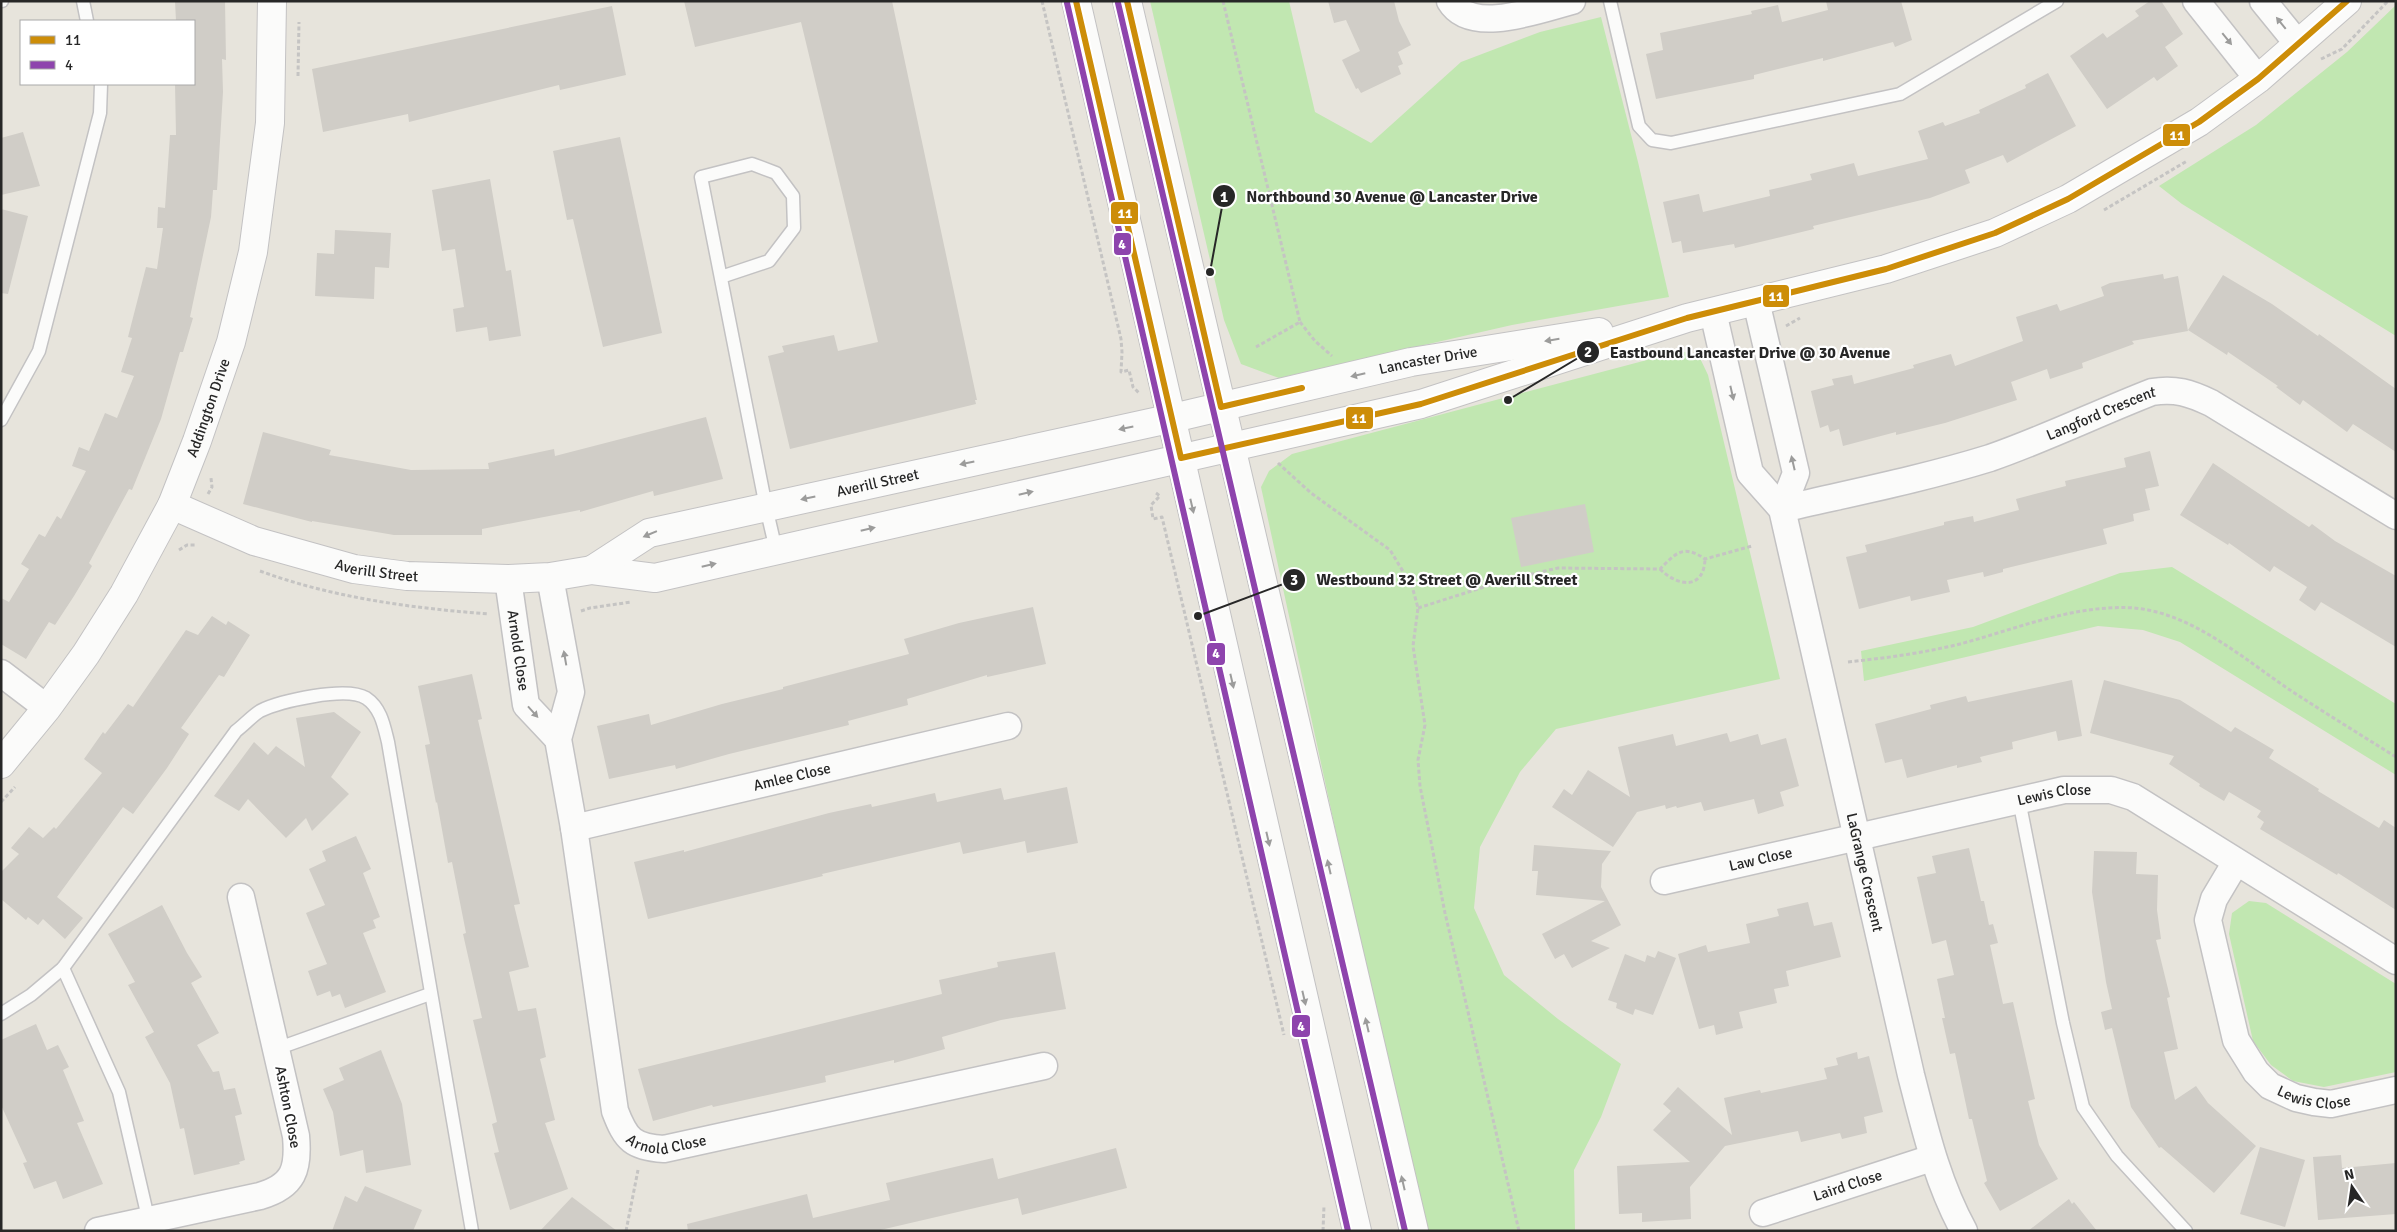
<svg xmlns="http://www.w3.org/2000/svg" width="2397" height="1232" font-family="Signika,sans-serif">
  <rect width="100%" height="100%" fill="#e7e4dc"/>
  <g fill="#c1e7b1">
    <path d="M1150 1H1289L1315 112 1371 143 1461 62 1540 32 1601 17 1638 162 1669 297 1512 325 1279 378 1241 364 1224 320Z"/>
    <path d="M2396 5V336L2182 204 2159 186 2256 125 2347 52Z"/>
    <path d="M1681 351 1699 356 1708 375 1780 679 1556 729 1520 772 1480 847 1474 908 1504 975 1558 1019 1621 1064 1601 1117 1574 1170 1575 1231H1427L1344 869 1261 487 1269 471 1292 454Z"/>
    <path d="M2172 567 2396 704V775L2180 642 2143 630 2098 626 1864 681 1861 651 1973 627 2120 573Z"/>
    <path d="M2249 901 2266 903 2396 984V1072L2324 1087 2293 1081 2271 1065 2253 1041 2229 934 2232 913Z"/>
  </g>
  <g fill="#d0cdc7">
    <path d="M175 1H225L226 60 222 59 223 92 217 190H213L211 217 190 317 193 318 183 352H180L161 419 132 490 129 489 89 563 92 566 74 596 55 625 49 622 26 659 1 644V598L9 602 29 569 21 564 39 534 45 537 57 516 61 519 86 471 72 466 79 447 89 451 105 413 117 418 134 376 121 372 132 338 128 337 146 267 157 269 163 228H157L158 207 165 208 170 135H176L175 84H194V21H176Z"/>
    <path d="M684 1H892L977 400H975L976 404 790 449 768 356 784 352 782 346 834 335 838 351 878 342 801 22 695 47Z"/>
    <path d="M1328 1H1394L1399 21 1411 45 1398 52 1403 64 1398 66 1401 74 1361 93 1358 88 1356 89 1342 60 1360 51 1346 20 1334 23Z"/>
    <path d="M1826 1H1901L1912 40 1895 47 1893 42 1823 61V58L1754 75V79L1656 99 1646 54 1663 50 1660 33 1752 14 1751 11 1778 5 1782 22 1828 10Z"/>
    <path d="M2150 1H2161L2183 34 2165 47 2178 66 2157 81 2154 77 2107 109 2070 56 2103 33 2107 38 2139 16 2135 11Z"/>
    <path d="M612 6 626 75 560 90 559 85 409 122 408 114 323 132 312 69Z"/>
    <path d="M2048 73 2076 126 2007 163 2003 155 1965 170 1970 183 1930 198 1813 226 1814 229 1735 248 1734 244 1683 253 1681 241 1672 243 1663 202 1699 194 1703 212 1770 196 1769 190 1812 180 1810 174 1854 163 1858 176 1928 159 1918 131 1943 122 1945 126 1980 113 1979 110 2026 88 2025 85Z"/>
    <path d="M23 132 40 186 1 195V138Z"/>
    <path d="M620 137 662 333 603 347 573 219 567 220 553 151Z"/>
    <path d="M490 179 506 271 511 270 521 336 489 341 487 327 456 332 453 309 464 307 455 249 442 251 432 190Z"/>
    <path d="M1 209 28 216 8 294 1 293Z"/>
    <path d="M335 230 391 233 389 268 375 267 374 299 315 296 317 253 334 254Z"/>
    <path d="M2163 274 2164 279 2178 276 2188 331 2132 341 2134 344 2082 363 2083 368 2050 379 2047 369 2011 382 2017 400 1945 423 1896 435V432L1843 446 1839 429 1830 432 1828 425 1820 428 1811 391 1834 385 1832 379 1852 375 1854 384 1914 368 1913 365 1951 354 1955 366 2023 341 2016 317 2057 304 2060 311 2104 296 2101 287 2110 283Z"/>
    <path d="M2223 275 2272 304 2318 336 2319 334 2396 389V452L2353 424 2347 432 2303 400 2300 405 2276 387 2278 386 2228 352 2227 355 2188 330Z"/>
    <path d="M706 417 723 479 654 496 653 491 580 512V510L482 529V535H394L312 521V522L243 504 263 432 331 450 329 455 411 470 489 469 488 463 554 449 555 456Z"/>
    <path d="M2150 451 2159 486 2145 489 2150 510 2133 514 2134 521 2103 529 2107 544 2003 569V572L1984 577 1983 572 1947 580 1950 592 1911 601 1910 596 1859 609 1846 557 1867 552 1865 545 1944 525V522L1973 516 1974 522 2019 510 2016 499 2066 486 2065 481 2126 467 2124 458Z"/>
    <path d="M2213 463 2309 527 2312 524 2335 541 2396 576V647L2321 602 2315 611 2299 600 2307 587 2274 566 2270 572 2229 543 2228 545 2180 515Z"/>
    <path d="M1585 504 1594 552 1521 567 1511 518Z"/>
    <path d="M1033 607 1046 664 987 677V675L907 699 908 705 848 721 849 725 729 754 676 769 675 765 609 779 597 726 649 714 651 725 722 704 783 689V687L909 654 904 639 959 623Z"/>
    <path d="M212 616 226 625 228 621 250 635 224 677 219 675 181 728 189 734 167 768 133 814 123 807 57 897 83 918 65 939 43 919 38 925 28 917 26 920 1 899V872L19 854 11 848 29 827 43 838 54 827 56 829 102 773 84 759 103 732 105 734 128 704 133 707 186 630 198 635Z"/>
    <path d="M472 674 482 719 478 720 520 904 514 905 529 967 509 972 518 1011 536 1008 546 1057 540 1059 555 1120 545 1123 568 1189 510 1210 494 1153 499 1152 492 1124 497 1122 473 1020 482 1018 463 934 466 933 452 862 448 863 437 802 436 803 425 745 430 744 418 686Z"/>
    <path d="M2072 680 2082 736 2058 741 2056 731 2012 742 2013 749 1980 757 1982 762 1957 768V765L1907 778 1902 759 1885 763 1875 724 1931 709 1930 705 1966 696 1968 702Z"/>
    <path d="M2104 680 2180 700 2231 732 2235 727 2274 750 2269 758 2319 789 2318 791 2379 828 2384 820 2396 828V910L2338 873 2337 875 2260 829 2264 822 2257 817 2261 811 2229 792 2224 801 2199 786 2200 784 2169 764 2174 756 2090 733Z"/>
    <path d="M334 712 361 732 331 777 349 794 312 831 306 818 286 838 248 799 239 811 214 796 254 742 268 755 276 746 305 767 296 718Z"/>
    <path d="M1727 733 1730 742 1758 734 1761 745 1786 738 1799 786 1780 792 1784 806 1758 814 1754 799 1704 811 1701 802 1677 808 1676 806 1666 809 1665 805 1637 812 1613 847 1552 807 1564 789 1572 795 1588 770 1630 797 1618 747 1673 734 1676 746Z"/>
    <path d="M1067 787 1078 843 1027 853 1025 841 963 854 960 842 822 874 823 876 648 919 634 862 684 850V852L829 813 871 804 872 807 935 793 937 802 1001 788 1004 800Z"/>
    <path d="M356 836 371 869 363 873 380 917 373 920 376 928 363 933 386 992 345 1008 340 994 332 997 330 991 317 996 308 971 327 964 306 913 325 905 309 869 326 861 322 851Z"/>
    <path d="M1534 845 1611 851 1602 864 1601 887 1621 925 1591 941 1610 948 1572 968 1564 954 1555 959 1542 934 1605 901 1536 895 1538 871H1532Z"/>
    <path d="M1969 848 1981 901H1984L1989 925 1993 924 1998 943 1990 945 2003 1004 2013 1002 2035 1099 2028 1101 2039 1145 2058 1179 2000 1211 1984 1183 1987 1181 1972 1119H1969L1955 1053 1950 1054 1942 1018H1945L1937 979 1954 975 1946 940 1932 944 1917 877 1936 873 1932 856Z"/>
    <path d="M2094 851 2137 852 2136 874 2158 875 2157 910 2161 939 2156 940 2170 997 2167 998 2178 1049 2164 1052 2175 1100 2196 1086 2208 1103 2256 1146 2214 1193 2161 1147 2159 1148 2131 1107 2112 1028 2105 1030 2101 1012 2112 1009 2106 982 2092 892Z"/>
    <path d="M1808 902 1814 926 1832 922 1841 957 1786 971 1789 986 1774 989 1777 1003 1739 1012 1743 1028 1716 1035 1714 1025 1699 1029 1678 954 1706 945 1708 952 1750 943 1746 924 1779 916 1777 909Z"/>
    <path d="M162 905 187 953 202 977 191 983 219 1033 197 1045 213 1072 219 1071 224 1090 235 1088 242 1114 235 1116 245 1160 239 1162 240 1164 194 1175 184 1128 180 1129 170 1083 145 1037 154 1032 128 985 135 982 108 934Z"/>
    <path d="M1658 951 1676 958 1653 1015 1635 1009 1633 1015 1616 1008 1617 1003 1608 1000 1625 954 1645 962 1647 955 1655 958Z"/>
    <path d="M1055 952 1066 1009 1001 1020 942 1037 945 1049 894 1063V1060L825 1076 826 1082 713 1107 712 1105 653 1121 638 1069 942 994 939 980 998 967 997 962Z"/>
    <path d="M36 1024 47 1050 58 1045 69 1067 63 1070 84 1121 77 1123 103 1184 63 1199 56 1181 34 1189 23 1163 27 1162 1 1105V1040Z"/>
    <path d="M381 1050 402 1104 411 1165 366 1173 363 1150 340 1156 333 1112 323 1089 344 1080 339 1068Z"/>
    <path d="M1857 1052 1858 1059 1869 1056 1883 1112 1864 1117 1867 1133 1842 1139 1840 1133 1801 1142 1798 1131 1725 1146 1690 1187 1691 1219 1642 1222V1213L1619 1214 1617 1166 1690 1162 1653 1130 1671 1111 1663 1104 1678 1087 1732 1135 1724 1098 1760 1090 1761 1093 1827 1079 1824 1068 1838 1065 1836 1058Z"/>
    <path d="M2260 1147 2305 1160 2285 1227 2240 1214Z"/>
    <path d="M1116 1148 1127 1188 1022 1215 1018 1198 876 1231H688L687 1224 807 1194 813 1218 890 1200 886 1183 993 1158 998 1179Z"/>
    <path d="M2341 1155 2342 1168 2396 1163V1214L2318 1220 2313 1157Z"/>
    <path d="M365 1186 422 1210 413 1231H332L345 1196 357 1202Z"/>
    <path d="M572 1197 617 1231H540Z"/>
    <path d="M2069 1199 2072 1204 2074 1202 2097 1231H2028Z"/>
  </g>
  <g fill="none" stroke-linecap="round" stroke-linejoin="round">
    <defs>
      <g id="lane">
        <path d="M1 1H2"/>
        <path d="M83 1 87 21"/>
        <path d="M1610 1 1639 126 1652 140 1671 143 1900 94 2057 1"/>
        <path d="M721 277 769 261 794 228 793 196 776 173 752 164 701 177 766 507 776 550"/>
        <path d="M1 420 39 351 100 113 101 84"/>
        <path d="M2019 800 2063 1023 2083 1107 2117 1156 2186 1231"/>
        <path d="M63 968 119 1092 149 1222"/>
        <path d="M1 1014 31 995 63 968 236 731C244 725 252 716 260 711 280 701 346 686 366 698 381 708 384 726 388 742L472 1231"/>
        <path d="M276 1049 430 994"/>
      </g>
      <g id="street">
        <path d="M1450 1C1471 36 1540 9 1572 1"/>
        <path d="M2196 1 2258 79"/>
        <path d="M2263 1 2298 44"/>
        <path d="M1756 301 1796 473 1782 509"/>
        <path id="s1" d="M1713 312 1750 473 1782 509 1911 1075C1925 1129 1937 1182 1964 1231"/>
        <path id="s2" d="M1782 509C1851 493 1922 479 1990 458 2045 439 2098 413 2152 392 2175 388 2190 393 2211 403L2396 516"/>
        <path id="s3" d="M550 577 571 692 558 739 574 828 615 1111C626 1140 633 1147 664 1149L1044 1066"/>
        <path id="s4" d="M508 579 526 705 558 739"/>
        <path d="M1 673 47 708"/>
        <path id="s5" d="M574 828 1008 726"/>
        <path id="s6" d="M2236 862 2214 899 2208 920 2236 1040 2256 1072 2270 1086 2296 1098 2314 1102 2331 1104 2396 1090"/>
        <path id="s7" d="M1664 881 2064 790H2111L2133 797 2396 961"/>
        <path id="s8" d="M1763 1213 1932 1158"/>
        <path d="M98 1231 260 1196C294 1186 299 1169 296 1136L241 897"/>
      </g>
      <g id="secondary">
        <path d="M1076 1 1357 1231"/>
        <path d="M1127 1 1414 1231"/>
        <path id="s9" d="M172 505 254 541 354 569 407 576 508 579 550 577 592 570 655 578 1421 404 1687 318 1886 269 1995 233 2068 199 2199 122 2258 79 2347 1"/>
        <path id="s10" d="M592 570 649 533 1173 418 1411 362 1599 332"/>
        <path id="s11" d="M1 764 47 708 86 654 124 594 172 505 197 441 231 342 253 252 270 123 272 1"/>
      </g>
    </defs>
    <use href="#lane" stroke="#c3c2c3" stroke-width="15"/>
    <use href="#street" stroke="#c3c2c3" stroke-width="29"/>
    <use href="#secondary" stroke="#c3c2c3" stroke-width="30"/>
    <g stroke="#c5c4c3" stroke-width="3" stroke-dasharray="4 2.5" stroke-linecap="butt">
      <path d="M1042 1 1121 339 1122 352 1121 372 1129 370 1133 387 1139 393"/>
      <path d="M1223 1 1300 322 1256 347"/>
      <path d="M2321 59 2342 49 2388 1"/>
      <path d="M298 76 299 22"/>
      <path d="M2104 210 2187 161"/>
      <path d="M1300 322 1315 341 1332 356"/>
      <path d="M1786 326 1800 318"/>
      <path d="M1278 463 1311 493 1390 550 1412 586 1418 608 1413 646 1425 725 1418 760 1420 786 1445 913 1519 1231"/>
      <path d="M1156 493 1160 496 1151 505 1153 519 1162 517 1284 1035"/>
      <path d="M208 494 212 487 211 478"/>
      <path d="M179 550 187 545H196"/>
      <path d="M1660 569C1678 587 1704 590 1705 559"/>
      <path d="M260 571C334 598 411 608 489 614"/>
      <path d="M1418 608 1506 580 1558 568 1660 569C1676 553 1683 544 1705 559L1752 546"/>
      <path d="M581 611 590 608 631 602"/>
      <path d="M1848 662C1886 658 1923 653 1960 644 2016 629 2075 604 2134 608 2192 613 2244 659 2290 690 2325 713 2361 735 2396 757"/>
      <path d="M1 802 15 787"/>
      <path d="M626 1231 638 1170"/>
      <path d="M1323 1231 1324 1206"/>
    </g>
    <use href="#lane" stroke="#fbfbfa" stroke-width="12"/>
    <use href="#street" stroke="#fbfbfa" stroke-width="26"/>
    <use href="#secondary" stroke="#fbfbfa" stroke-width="28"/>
    <defs>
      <g id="bus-1">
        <path d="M1076 1 1181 458 1421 404 1687 318 1886 269 1995 233 2068 199 2199 122 2258 79 2347 1"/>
        <path d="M1127 1 1221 407 1302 388"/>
      </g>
      <g id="bus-2">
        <path d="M1067 3 1348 1231"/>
        <path d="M1118 3 1405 1231"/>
      </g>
    </defs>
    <use href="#bus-1" stroke="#fff" stroke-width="10"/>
    <use href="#bus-2" stroke="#fff" stroke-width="10"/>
    <use href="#bus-1" stroke="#cd8d08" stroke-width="6"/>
    <use href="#bus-2" stroke="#8e44ad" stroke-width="6"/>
  </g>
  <defs><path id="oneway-solid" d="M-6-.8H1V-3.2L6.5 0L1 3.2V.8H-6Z" transform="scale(1.25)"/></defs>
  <g fill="#9c9c9b">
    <use href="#oneway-solid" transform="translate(2281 23) rotate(-129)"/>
    <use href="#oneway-solid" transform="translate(2227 39) rotate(51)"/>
    <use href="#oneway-solid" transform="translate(1552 340) rotate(171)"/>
    <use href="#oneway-solid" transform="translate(1358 375) rotate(167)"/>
    <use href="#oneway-solid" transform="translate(1732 393) rotate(77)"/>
    <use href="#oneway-solid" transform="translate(1126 428) rotate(168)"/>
    <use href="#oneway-solid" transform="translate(967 463) rotate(168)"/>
    <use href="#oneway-solid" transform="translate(1793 463) rotate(-103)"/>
    <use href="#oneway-solid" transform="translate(1026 493) rotate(-13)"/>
    <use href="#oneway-solid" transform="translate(808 498) rotate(168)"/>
    <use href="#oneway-solid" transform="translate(1192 506) rotate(77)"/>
    <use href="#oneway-solid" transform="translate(868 529) rotate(-13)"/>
    <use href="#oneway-solid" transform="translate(650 534) rotate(157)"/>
    <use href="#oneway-solid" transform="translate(709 565) rotate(-13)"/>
    <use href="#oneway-solid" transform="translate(565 658) rotate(-100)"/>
    <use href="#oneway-solid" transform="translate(1232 681) rotate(77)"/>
    <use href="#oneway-solid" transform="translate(533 712) rotate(48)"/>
    <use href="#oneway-solid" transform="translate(1268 839) rotate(77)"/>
    <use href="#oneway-solid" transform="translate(1329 867) rotate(-103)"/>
    <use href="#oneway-solid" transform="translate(1304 998) rotate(77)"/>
    <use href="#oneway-solid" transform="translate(1367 1025) rotate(-103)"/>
    <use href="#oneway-solid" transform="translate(1403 1183) rotate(-103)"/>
  </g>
  <g text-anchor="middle" stroke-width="4.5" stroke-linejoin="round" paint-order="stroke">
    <g font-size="15" fill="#272727" stroke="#fff">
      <text dy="5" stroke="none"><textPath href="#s10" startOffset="866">Lancaster Drive</textPath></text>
      <text dy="5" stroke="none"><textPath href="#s11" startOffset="415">Addington Drive</textPath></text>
      <text dy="5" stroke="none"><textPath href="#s2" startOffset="334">Langford Crescent</textPath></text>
      <text dy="5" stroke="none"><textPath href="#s10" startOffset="302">Averill Street</textPath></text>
      <text dy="5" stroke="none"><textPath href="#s9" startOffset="216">Averill Street</textPath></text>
      <text dy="5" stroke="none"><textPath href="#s4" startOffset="72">Arnold Close</textPath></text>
      <text dy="5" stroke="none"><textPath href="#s5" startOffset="224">Amlee Close</textPath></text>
      <text dy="5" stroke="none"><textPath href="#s7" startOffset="400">Lewis Close</textPath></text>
      <text dy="5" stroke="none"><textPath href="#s7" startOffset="99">Law Close</textPath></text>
      <text dy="5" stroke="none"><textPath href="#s1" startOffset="586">LaGrange Crescent</textPath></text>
      <text dy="5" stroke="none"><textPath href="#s6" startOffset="292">Lewis Close</textPath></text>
      <text transform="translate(288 1107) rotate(79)" y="5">Ashton Close</text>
      <text dy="5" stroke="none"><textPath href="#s3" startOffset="612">Arnold Close</textPath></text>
      <text dy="5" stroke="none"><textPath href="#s8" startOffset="89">Laird Close</textPath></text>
    </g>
  </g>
  <path fill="none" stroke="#272727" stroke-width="2" d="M1210 272L1224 196M1508 400L1588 352M1198 616L1294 580"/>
  <g fill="#272727" stroke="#fff" stroke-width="2">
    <circle cx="1210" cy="272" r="5"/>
    <circle cx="1508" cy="400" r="5"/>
    <circle cx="1198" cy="616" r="5"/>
    <circle cx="1224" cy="196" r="12"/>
    <circle cx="1588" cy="352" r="12"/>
    <circle cx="1294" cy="580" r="12"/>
  </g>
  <g font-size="15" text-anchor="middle" font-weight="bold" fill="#fff">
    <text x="1224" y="202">1</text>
    <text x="1588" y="357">2</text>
    <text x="1294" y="585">3</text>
  </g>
  <g font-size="16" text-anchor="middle" font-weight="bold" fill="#272727" stroke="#fff" stroke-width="4.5" stroke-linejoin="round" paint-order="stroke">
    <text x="1392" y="202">Northbound 30 Avenue @ Lancaster Drive</text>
    <text x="1750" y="358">Eastbound Lancaster Drive @ 30 Avenue</text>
    <text x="1447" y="585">Westbound 32 Street @ Averill Street</text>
  </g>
  <g stroke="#fff" stroke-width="2">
    <rect x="2162" y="123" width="29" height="24" rx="5" fill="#cd8d08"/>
    <rect x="1110" y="201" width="29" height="24" rx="5" fill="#cd8d08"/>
    <rect x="1113" y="232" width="19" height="24" rx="5" fill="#8e44ad"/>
    <rect x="1762" y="284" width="28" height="24" rx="5" fill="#cd8d08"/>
    <rect x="1345" y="406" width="29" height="24" rx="5" fill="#cd8d08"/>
    <rect x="1206" y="642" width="20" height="24" rx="5" fill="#8e44ad"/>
    <rect x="1291" y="1014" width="20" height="24" rx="5" fill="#8e44ad"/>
  </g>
  <g font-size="14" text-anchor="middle" font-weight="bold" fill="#fff">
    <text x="2177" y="140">11</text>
    <text x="1125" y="218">11</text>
    <text x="1122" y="249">4</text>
    <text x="1776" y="301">11</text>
    <text x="1359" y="423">11</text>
    <text x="1216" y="658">4</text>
    <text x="1301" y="1031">4</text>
  </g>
  <rect width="2397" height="1232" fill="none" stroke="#272727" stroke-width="5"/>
  <rect x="20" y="20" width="175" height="65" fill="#ffffff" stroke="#a9a9a9"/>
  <rect x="30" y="36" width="25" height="8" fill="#cd8d08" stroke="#a9a9a9"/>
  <text x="65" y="45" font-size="15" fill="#272727">11</text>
  <rect x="30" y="61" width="25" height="8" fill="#8e44ad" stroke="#a9a9a9"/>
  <text x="65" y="70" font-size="15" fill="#272727">4</text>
  <g transform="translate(2352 1187) rotate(347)" stroke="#ffffff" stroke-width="4" paint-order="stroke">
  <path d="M0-4L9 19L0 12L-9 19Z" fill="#272727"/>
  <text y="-8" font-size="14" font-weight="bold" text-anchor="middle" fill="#272727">N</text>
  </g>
</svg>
